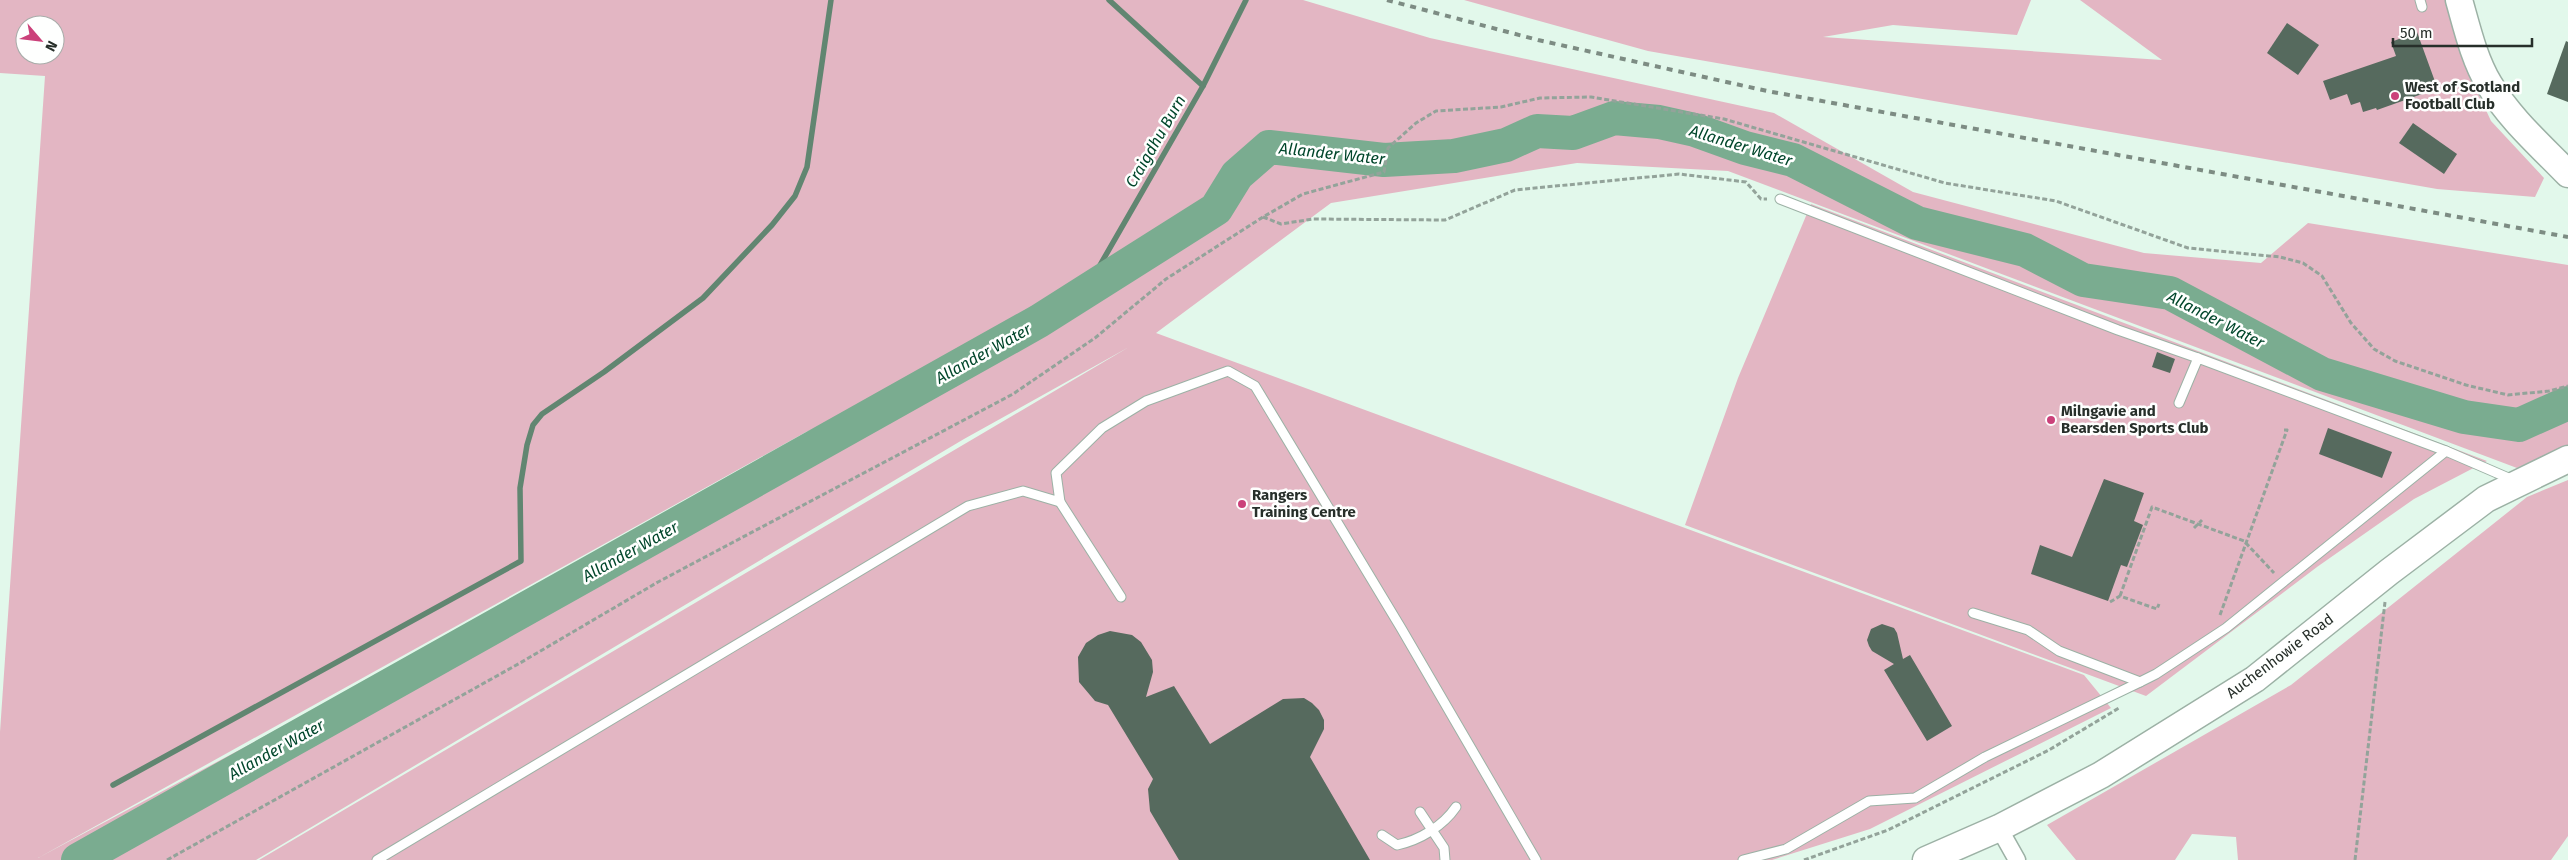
<svg xmlns="http://www.w3.org/2000/svg" width="2568" height="860" font-family="'Fira Sans',sans-serif">
  <rect width="100%" height="100%" fill="#e2f8eb"/>
  <g fill="#e3b6c3" fill-rule="evenodd">
    <path d="M0 0H1303L1430 38 1774 113 1913 192 2144 253 2261 263 2308 223 2568 265V445L2517 468 1728 171 1577 163 1331 203 1156 333 2084 675 2111 708 1870 829 1772 860H259L1129 347 964 439 256 860H0V732L45 76 0 73ZM25 25H55V55H25ZM926 380V381L38 858 806 432Z"/>
    <path d="M1464 0H2031L2017 35 1893 25 1823 37 2162 60 2080 0H2446L2468 71 2491 121 2544 178 2535 197 2437 189 1648 51Z"/>
    <path d="M1811 204 2487 461 2414 499 2317 567 2146 696 1685 525 1738 378Z"/>
    <path d="M2568 480V836L2551 860H2238L2236 837 2192 834 2175 860H2076L2047 825 2291 685 2527 497Z"/>
  </g>
  <g fill="none" stroke-linecap="round" stroke-linejoin="round">
    <g stroke="#618671" stroke-width="5.5">
      <path d="M1109 0 1203 86"/>
      <path d="M1084 293 1203 86 1246 0"/>
      <path d="M113 785 521 561 520 488 527 445 533 425 542 414 604 372 703 298 772 225 795 196 807 167 831 0"/>
    </g>
    <path stroke="#7aac90" stroke-width="34" d="M78 860 1039 321 1216 209 1237 175 1269 147 1384 160 1454 156 1506 145 1537 131 1573 133 1614 118 1659 122 1695 130 1745 148 1793 160 1917 223 2025 250 2083 280 2170 293 2322 374 2464 417 2519 425 2568 403"/>
  </g>
  <g fill="#566a5e">
    <path d="M2287 23 2319 45 2298 75 2267 53Z"/>
    <path d="M2417 32 2437 87 2421 92 2422 94 2377 110 2376 108 2363 112 2360 102 2351 105 2347 94 2330 100 2323 81 2396 56 2391 42Z"/>
    <path d="M2566 41 2568 42V102L2547 94Z"/>
    <path d="M2413 123 2457 154 2444 174 2399 143Z"/>
    <path d="M2157 352 2175 359 2170 373 2152 367Z"/>
    <path d="M2328 428 2392 452 2382 478 2319 454Z"/>
    <path d="M2104 479 2144 493 2134 521 2143 525 2127 567 2121 565 2108 601 2031 574 2040 545 2072 557Z"/>
    <path d="M1882 624 1894 628 1897 633 1903 659 1910 655 1952 726 1927 741 1884 670 1894 664 1872 651 1869 646 1867 640 1871 629Z"/>
    <path d="M1110 631 1132 635 1141 642 1152 660 1153 672 1146 697 1174 686 1210 744 1283 699 1304 698 1312 703 1319 710 1324 720V729L1310 757 1370 860H1179L1150 811 1148 789 1153 779 1108 705 1095 701 1079 682 1078 657 1086 643 1098 635Z"/>
  </g>
  <g fill="none" stroke-linecap="round" stroke-linejoin="round">
    <defs>
      <g id="lane">
        <path d="M2420 0 2422 7"/>
        <path d="M1780 199 2118 330 2198 358"/>
        <path d="M2179 403 2198 358 2446 451 2513 480"/>
        <path d="M1060 502 1121 597"/>
        <path d="M1973 613 2028 630 2059 651 2140 682 2156 674 2226 628 2446 451"/>
        <path d="M1420 812 1444 848 1445 860"/>
        <path d="M1382 835 1397 845C1420 840 1443 826 1456 807"/>
        <path d="M377 860 968 506 1023 491 1060 502 1056 473 1102 428 1146 401 1228 371 1255 386 1401 628 1536 860"/>
        <path d="M1743 860 1786 849 1869 801 1915 798 1985 757 2140 682"/>
      </g>
      <path id="street" d="M1999 828 2017 860"/>
      <g id="primary">
        <path d="M2459 0C2467 28 2474 59 2489 84 2509 118 2541 146 2568 174"/>
        <path d="M1926 860 1999 828 2101 775 2255 679 2389 572 2486 499 2568 459"/>
      </g>
    </defs>
    <use href="#lane" stroke="#9cb1a5" stroke-width="11"/>
    <use href="#street" stroke="#9cb1a5" stroke-width="19"/>
    <use href="#primary" stroke="#9cb1a5" stroke-width="29"/>
    <g stroke="#93a39a" stroke-width="3" stroke-dasharray="5 2.5" stroke-linecap="butt">
      <path d="M1263 217 1281 224 1313 219 1445 220 1515 190 1679 174 1746 182 1761 199H1767"/>
      <path d="M2194 528 2202 520"/>
      <path d="M2120 596 2152 507 2244 541 2274 573"/>
      <path d="M2110 602 2120 596 2157 609 2159 604"/>
      <path d="M2220 615 2287 430H2284"/>
      <path d="M167 860 520 663 658 582 1013 394 1095 338 1166 279 1263 217 1303 194 1384 172 1388 148 1416 123 1436 111 1501 107 1540 98 1591 97 1724 119 1945 183 2056 201 2188 248 2280 257 2303 263 2322 276 2351 323 2374 349 2395 361 2466 385 2508 395 2549 391 2568 386"/>
      <path d="M1804 860 1888 830 2049 750 2119 708"/>
      <path d="M2355 860 2385 602"/>
    </g>
    <use href="#lane" stroke="#fff" stroke-width="9"/>
    <use href="#street" stroke="#fff" stroke-width="16"/>
    <use href="#primary" stroke="#fff" stroke-width="26"/>
    <path stroke="#7d8c83" stroke-width="4" stroke-dasharray="6 6" stroke-linecap="butt" d="M1387 0 1538 40 1767 91 2568 237"/>
  </g>
  <g fill="#cb417a" stroke="#fefffe" stroke-width="2">
    <circle cx="2395" cy="96" r="5"/>
    <circle cx="2051" cy="420" r="5"/>
    <circle cx="1242" cy="504" r="5"/>
  </g>
  <g text-anchor="middle" stroke-width="5" stroke-linejoin="round" paint-order="stroke">
    <g font-size="15" font-weight="bold" fill="#272f2a" stroke="#fefffe" text-anchor="start">
      <text x="2405" y="92">West of Scotland<tspan x="2405" dy="17">Football Club</tspan></text>
      <text x="2061" y="416">Milngavie and<tspan x="2061" dy="17">Bearsden Sports Club</tspan></text>
      <text x="1252" y="500">Rangers<tspan x="1252" dy="17">Training Centre</tspan></text>
    </g>
    <g font-size="15" fill="#272f2a" stroke="#fefffe">
      <text transform="translate(2280 656) rotate(-37)" y="5">Auchenhowie Road</text>
    </g>
    <g font-size="16" font-style="italic" fill="#01462b" stroke="#fefffe">
      <text transform="translate(1155 141) rotate(-60)" y="6">Craigdhu Burn</text>
      <text transform="translate(1741 145) rotate(17)" y="6">Allander Water</text>
      <text transform="translate(1332 153) rotate(6)" y="6">Allander Water</text>
      <text transform="translate(2216 319) rotate(27)" y="6">Allander Water</text>
      <text transform="translate(983 353) rotate(-29)" y="6">Allander Water</text>
      <text transform="translate(630 551) rotate(-29)" y="6">Allander Water</text>
      <text transform="translate(276 749) rotate(-29)" y="6">Allander Water</text>
    </g>
  </g>
  <g transform="translate(40 40) rotate(118)"><circle r="24" fill="#fefffe" stroke="#a8aca9"/>
  <path d="M0-4L9 19L0 12L-9 19Z" fill="#cb417a"/>
  <text y="-8" font-size="14" font-weight="bold" text-anchor="middle" fill="#272f2a">N</text>
  </g>
  <path d="M2393 38v8h139v-8" fill="none" stroke="#272f2a" stroke-width="2.5"/>
  <text x="2400" y="38" font-size="15" fill="#272f2a" stroke="#fefffe" stroke-width="4" paint-order="stroke">50 m</text>
</svg>
